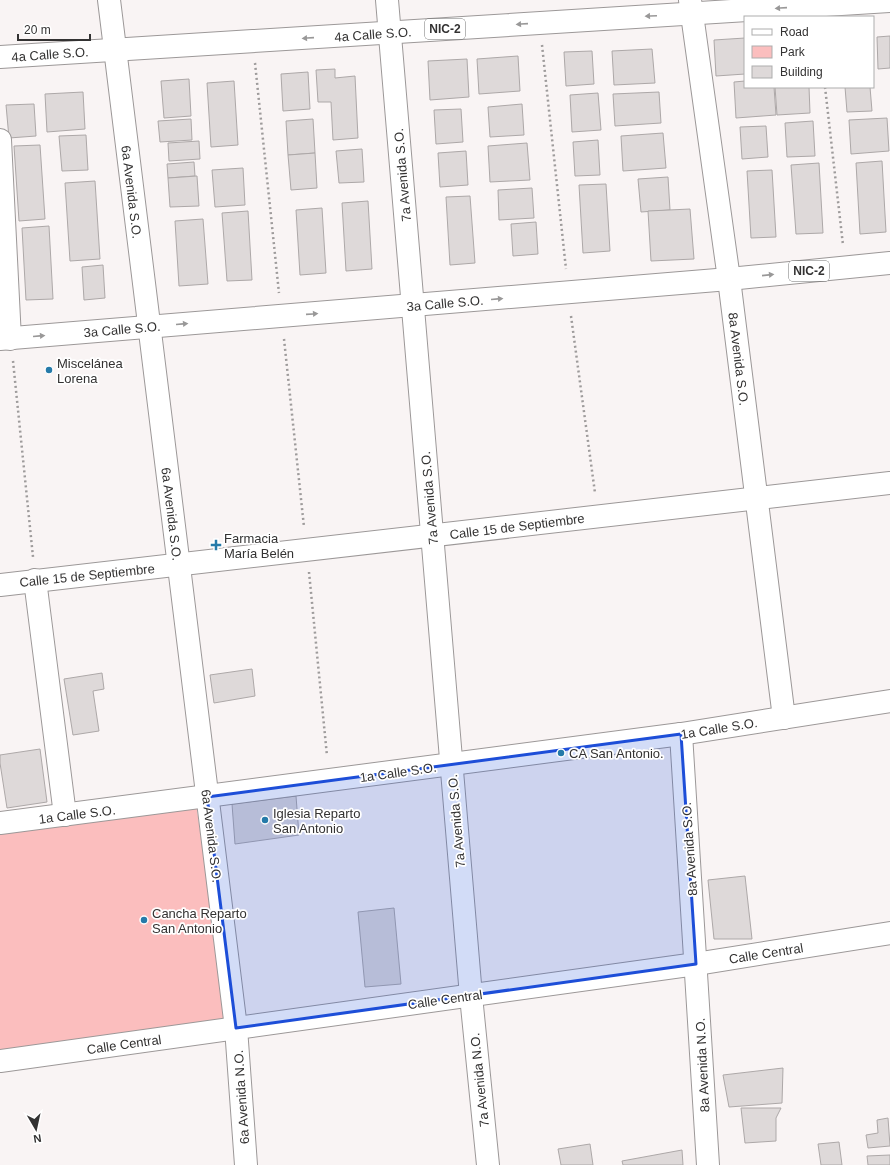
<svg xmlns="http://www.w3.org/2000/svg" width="890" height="1165" font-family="Arial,sans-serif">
  <rect width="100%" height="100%" fill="#f9f4f4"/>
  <path fill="#fbbebe" d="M196 803 228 1026 0 1059V833Z"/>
  <g fill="#ded9d9" stroke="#ada8a8">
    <path d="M890 36V68L878 69 877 37Z"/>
    <path d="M745 38V74L716 76 714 40Z"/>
    <path d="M652 49 655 83 614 85 612 51Z"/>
    <path d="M592 51 594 84 566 86 564 52Z"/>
    <path d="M518 56 520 91 479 94 477 59Z"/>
    <path d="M467 59 469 97 430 100 428 61Z"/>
    <path d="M335 69V78L355 76 358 138 333 140 331 102H318L316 70Z"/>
    <path d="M308 72 310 109 283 111 281 74Z"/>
    <path d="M189 79 191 116 164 118 161 81Z"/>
    <path d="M234 81 238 145 211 147 207 83Z"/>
    <path d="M745 81V87H774L776 115 736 118 734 82Z"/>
    <path d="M775 87H809L810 113 777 115Z"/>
    <path d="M845 87H870L872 111 847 112Z"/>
    <path d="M83 92 85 129 47 132 45 94Z"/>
    <path d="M659 92 661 123 615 126 613 94Z"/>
    <path d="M598 93 601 130 572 132 570 95Z"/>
    <path d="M34 104 36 136 9 138 6 105Z"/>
    <path d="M522 104 524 135 490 137 488 107Z"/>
    <path d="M461 109 463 142 436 144 434 110Z"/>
    <path d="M887 118 889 151 851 154 849 120Z"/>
    <path d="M191 119 192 140 160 142 158 121Z"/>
    <path d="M313 119 315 153 288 155 286 121Z"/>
    <path d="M813 121 815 156 787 157 785 123Z"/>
    <path d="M766 126 768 157 742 159 740 127Z"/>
    <path d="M663 133 666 168 623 171 621 136Z"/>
    <path d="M86 135 88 170 62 171 59 136Z"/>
    <path d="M598 140 600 175 575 176 573 142Z"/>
    <path d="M199 141 200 159 169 161 168 143Z"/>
    <path d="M527 143 530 180 490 182 488 146Z"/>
    <path d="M40 145 45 219 19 221 14 146Z"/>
    <path d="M362 149 364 182 339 183 336 151Z"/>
    <path d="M466 151 468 185 440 187 438 153Z"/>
    <path d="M315 153 317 188 291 190 288 155Z"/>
    <path d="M882 161 886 232 860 234 856 163Z"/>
    <path d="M194 162 195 176 168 178 167 164Z"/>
    <path d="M819 163 823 233 796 234 791 165Z"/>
    <path d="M243 168 245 205 215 207 212 170Z"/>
    <path d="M772 170 776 237 751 238 747 171Z"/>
    <path d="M197 176 199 206 170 207 168 178Z"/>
    <path d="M668 177 670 210 641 212 638 179Z"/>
    <path d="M95 181 100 259 70 261 65 183Z"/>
    <path d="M606 184 610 251 583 253 579 185Z"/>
    <path d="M532 188 534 218 499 220 498 190Z"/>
    <path d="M470 196 475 263 450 265 446 197Z"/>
    <path d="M368 201 372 269 346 271 342 203Z"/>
    <path d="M322 208 326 273 300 275 296 210Z"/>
    <path d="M690 209 694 259 651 261 648 211Z"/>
    <path d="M248 211 252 280 227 281 222 213Z"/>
    <path d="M203 219 208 284 179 286 175 221Z"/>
    <path d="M536 222 538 254 513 256 511 224Z"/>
    <path d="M49 226 53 299 26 300 22 228Z"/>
    <path d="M103 265 105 298 84 300 82 267Z"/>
    <path d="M252 669 255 696 214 703 210 675Z"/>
    <path d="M102 673 104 689 93 691 99 731 73 735 64 679Z"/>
    <path d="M40 749 47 802 7 808 0 763V755Z"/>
    <path d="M296 796 299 835 235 844 232 804Z"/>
    <path d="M745 876 752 939H714L708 880Z"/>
    <path d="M394 908 401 984 365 987 358 912Z"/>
    <path d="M783 1068 782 1103 729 1107 723 1075Z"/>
    <path d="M741 1108H781L776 1118V1141L745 1143Z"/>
    <path d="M888 1118 890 1146 868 1148 866 1135 878 1133 877 1120Z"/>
    <path d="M839 1142 842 1165H821L818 1144Z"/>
    <path d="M590 1144 593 1165H561L558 1149Z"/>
    <path d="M682 1150 683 1165H623L622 1161Z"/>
    <path d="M890 1155V1165H868L867 1156Z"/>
  </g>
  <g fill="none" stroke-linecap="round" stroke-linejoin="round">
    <defs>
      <g id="minor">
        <path d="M109 0 236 1028 246 1165"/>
        <path d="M387 0 471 996 488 1165"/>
        <path d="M690 0 729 279 784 718"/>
        <path d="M0 140 10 339"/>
        <path d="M35 580 65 815"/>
        <path d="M0 585 890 483"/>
        <path d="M681 734 708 1165"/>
        <path d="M0 823 681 734 890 701"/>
        <path d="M0 1061 696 964 890 933"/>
      </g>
      <g id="highway">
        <path d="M0 57 890 1"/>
        <path d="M0 339 729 279 890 263"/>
      </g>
    </defs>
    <use href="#minor" stroke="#9c9898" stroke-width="24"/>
    <use href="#highway" stroke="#9c9898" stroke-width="24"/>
    <g stroke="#9e9b9b" stroke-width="2.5" stroke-dasharray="2 3" stroke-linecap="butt">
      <path d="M542 45 566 269"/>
      <path d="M255 63 279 293"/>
      <path d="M825 87 843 245"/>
      <path d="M571 316 595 493"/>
      <path d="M284 339 304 527"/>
      <path d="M13 361 33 557"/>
      <path d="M309 572 327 756"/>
    </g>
    <use href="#minor" stroke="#fff" stroke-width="22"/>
    <use href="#highway" stroke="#fff" stroke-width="22"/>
  </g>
  <defs><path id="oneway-solid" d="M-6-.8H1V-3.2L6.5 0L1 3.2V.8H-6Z"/></defs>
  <g fill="#999898">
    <use href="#oneway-solid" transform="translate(781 8) rotate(176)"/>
    <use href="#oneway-solid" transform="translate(651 16) rotate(177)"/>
    <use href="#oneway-solid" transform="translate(522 24) rotate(176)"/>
    <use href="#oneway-solid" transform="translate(308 38) rotate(176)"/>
    <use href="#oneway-solid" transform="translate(768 275) rotate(-6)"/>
    <use href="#oneway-solid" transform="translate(497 299) rotate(-5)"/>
    <use href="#oneway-solid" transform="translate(312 314) rotate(-4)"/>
    <use href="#oneway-solid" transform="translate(182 324) rotate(-5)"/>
    <use href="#oneway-solid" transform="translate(39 336) rotate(-5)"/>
  </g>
  <path fill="#1d4ed8" fill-opacity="0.2" stroke="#1d4ed8" stroke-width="3" stroke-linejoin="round" d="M681 734 696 964 236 1028 207 797Z"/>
  <g fill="#257aa9" stroke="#fff" stroke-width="1.5">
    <circle cx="49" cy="370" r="4"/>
    <path d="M214 539h4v4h4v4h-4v4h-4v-4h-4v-4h4z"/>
    <circle cx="561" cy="753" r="4"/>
    <circle cx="265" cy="820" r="4"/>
    <circle cx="144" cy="920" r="4"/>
  </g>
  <g text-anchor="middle" stroke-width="3.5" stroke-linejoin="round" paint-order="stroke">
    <g fill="#fff" stroke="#707070" stroke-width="1">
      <rect x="425" y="19" width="40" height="20" rx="3"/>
      <rect x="789" y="261" width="40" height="20" rx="3"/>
    </g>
    <g font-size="12" font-weight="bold" fill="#333232">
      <text x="445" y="33">NIC-2</text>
      <text x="809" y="275">NIC-2</text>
    </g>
    <g font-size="13" fill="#333232" stroke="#fff">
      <text transform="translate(373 34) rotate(-4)" y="5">4a Calle S.O.</text>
      <text transform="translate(50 54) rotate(-4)" y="5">4a Calle S.O.</text>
      <text transform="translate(402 175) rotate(-95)" y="5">7a Avenida S.O.</text>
      <text transform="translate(132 192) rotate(83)" y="5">6a Avenida S.O.</text>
      <text transform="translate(445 303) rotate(-5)" y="5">3a Calle S.O.</text>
      <text transform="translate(122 329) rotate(-5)" y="5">3a Calle S.O.</text>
      <text transform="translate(739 359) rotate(83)" y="5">8a Avenida S.O.</text>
      <text transform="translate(429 498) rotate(-95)" y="5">7a Avenida S.O.</text>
      <text transform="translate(172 514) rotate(83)" y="5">6a Avenida S.O.</text>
      <text transform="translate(517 526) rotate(-7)" y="5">Calle 15 de Septiembre</text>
      <text transform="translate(87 575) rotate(-6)" y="5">Calle 15 de Septiembre</text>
      <text transform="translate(719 728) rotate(-9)" y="5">1a Calle S.O.</text>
      <text transform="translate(398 772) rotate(-8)" y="5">1a Calle S.O.</text>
      <text transform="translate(77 814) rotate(-7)" y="5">1a Calle S.O.</text>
      <text transform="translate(456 821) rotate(-95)" y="5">7a Avenida S.O.</text>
      <text transform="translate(212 836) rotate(83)" y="5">6a Avenida S.O.</text>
      <text transform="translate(689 849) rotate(-94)" y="5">8a Avenida S.O.</text>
      <text transform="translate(766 953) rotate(-9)" y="5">Calle Central</text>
      <text transform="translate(445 999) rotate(-8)" y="5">Calle Central</text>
      <text transform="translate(124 1044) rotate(-8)" y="5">Calle Central</text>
      <text transform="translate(702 1065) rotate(-93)" y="5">8a Avenida N.O.</text>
      <text transform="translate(479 1080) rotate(-96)" y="5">7a Avenida N.O.</text>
      <text transform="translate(241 1097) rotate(-94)" y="5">6a Avenida N.O.</text>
    </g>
    <g font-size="13" fill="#333232" stroke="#fff" text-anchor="start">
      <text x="57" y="368">Miscelánea<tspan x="57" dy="15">Lorena</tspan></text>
      <text x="224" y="543">Farmacia<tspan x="224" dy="15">María Belén</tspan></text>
      <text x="569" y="758">CA San Antonio.</text>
      <text x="273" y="818">Iglesia Reparto<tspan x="273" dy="15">San Antonio</tspan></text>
      <text x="152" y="918">Cancha Reparto<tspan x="152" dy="15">San Antonio</tspan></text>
    </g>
  </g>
  <rect x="744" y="16" width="130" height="72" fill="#ffffff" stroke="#adadad"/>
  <rect x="752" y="29" width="20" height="6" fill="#ffffff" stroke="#adadad"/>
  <text x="780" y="36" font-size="12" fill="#333232">Road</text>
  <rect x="752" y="46" width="20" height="12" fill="#fbbebe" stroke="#adadad"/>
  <text x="780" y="56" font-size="12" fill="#333232">Park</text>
  <rect x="752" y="66" width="20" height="12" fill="#ded9d9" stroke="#adadad"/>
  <text x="780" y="76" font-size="12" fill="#333232">Building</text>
  <g transform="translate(36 1129) rotate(171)" stroke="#ffffff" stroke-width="3" paint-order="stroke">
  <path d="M0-3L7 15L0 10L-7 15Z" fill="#333232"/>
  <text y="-6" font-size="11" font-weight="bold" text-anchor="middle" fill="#333232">N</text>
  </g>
  <path d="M18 34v6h72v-6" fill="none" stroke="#333232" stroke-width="2"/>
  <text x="24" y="34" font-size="12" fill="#333232" stroke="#ffffff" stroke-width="3" paint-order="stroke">20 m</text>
</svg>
